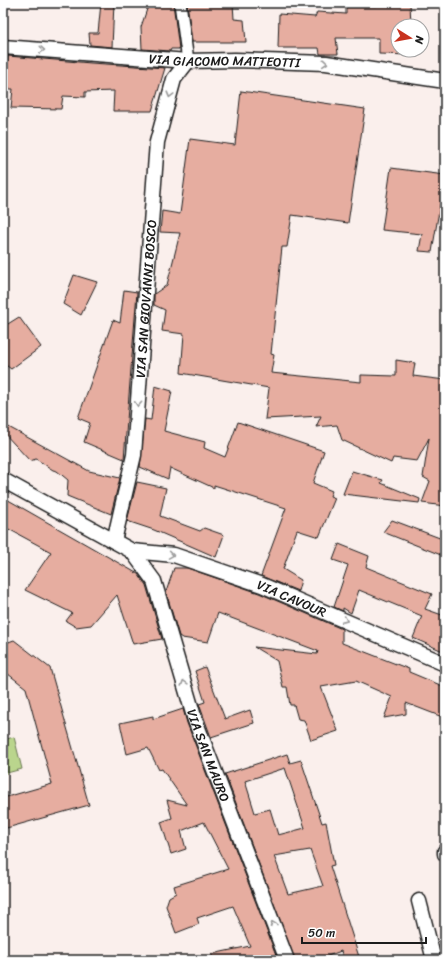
<svg xmlns="http://www.w3.org/2000/svg" width="448" height="963" font-family="Sriracha,sans-serif">
  <rect width="100%" height="100%" fill="#faefec"/>
  <filter id="ink" filterUnits="userSpaceOnUse"><feTurbulence type="fractalNoise" baseFrequency=".025" numOctaves="2"/><feDisplacementMap in="SourceGraphic" scale="8" xChannelSelector="R" yChannelSelector="G"/><feConvolveMatrix kernelMatrix="1 2 1 2 8 2 1 2 1" color-interpolation-filters="sRGB"/></filter>
  <g filter="url(#ink)">
    <path fill="#bad58d" stroke="#6b7854" d="M14 737 22 769 3 774V740Z"/>
    <g fill="#e6ada0" stroke="#1c1c1c" fill-rule="evenodd">
      <path d="M101 3H114L112 47 90 45 89 33H98Z"/>
      <path d="M149 3H173L179 49H171L170 51 142 49 141 27Z"/>
      <path d="M187 3H233L234 19 244 20 246 42H192Z"/>
      <path d="M377 3H410L411 26H398V50H412V55L379 54V38H336L338 54H320L319 48H278L279 14 315 17 317 12 346 14V5L377 6Z"/>
      <path d="M8 56 91 63 165 68 152 111H113L114 91 85 92V97L63 96 61 109 11 108 13 89H5Z"/>
      <path d="M241 91 365 109 348 223 292 215 287 247H282L271 354 274 355 271 373 361 382V375L396 376V360L415 363 413 376 445 380V506L422 503 430 481 423 477 429 438 417 461 393 458 391 463 342 440 337 425 316 427 321 416 265 419 269 388 181 373 184 334 162 331 165 310 154 305V294L167 285 180 233 160 232 162 211 180 214 190 139 235 145Z"/>
      <path d="M391 168 445 175 432 252 419 251 422 234 382 230Z"/>
      <path d="M74 275 97 282 81 315 63 304Z"/>
      <path d="M124 290 137 292 124 459 84 442 90 423 78 418 113 320 120 323Z"/>
      <path d="M19 317 41 347 11 369 3 363V327Z"/>
      <path d="M155 386 172 391 164 431 205 442 204 448 225 457 238 422 324 451 313 483 332 491 330 496 335 498 319 537 297 530 283 569 301 580 298 591 261 576 286 508 214 485V488L170 468 168 479 140 467 145 419 151 420Z"/>
      <path d="M3 424 89 471 120 478 111 514 67 496 68 480 57 471 53 470 36 459 30 461 3 432Z"/>
      <path d="M352 471 383 480 381 483 420 499 419 503 343 494Z"/>
      <path d="M137 482 166 488 160 516 200 531 204 528 224 535 216 557 154 530 127 521Z"/>
      <path d="M3 497 138 574 146 585 162 639 133 644 117 595 91 625 76 627 66 621 72 613 25 590 51 552 3 526Z"/>
      <path d="M392 520 445 540 441 555 383 532Z"/>
      <path d="M339 544 369 556 366 567 432 594 425 609 445 616V652L413 638 422 616 359 590 351 613 343 608V611L334 607 348 565 333 560Z"/>
      <path d="M174 568H187L259 593 342 629V643L409 669V672L445 687V718L406 703V714L384 718 392 697 356 681 321 687 338 731 311 740 304 720 298 719 294 705H290L287 687H283L277 661 254 647 317 654 318 651 218 613 208 642 182 638 179 636 166 592Z"/>
      <path d="M14 640 50 668 89 805 3 829V798L52 784 26 688 3 670V644Z"/>
      <path d="M205 667 225 719 250 710 254 723 211 737 199 704 205 702 195 671Z"/>
      <path d="M183 709 187 723 278 960H212V954L250 946 233 906 197 918 199 924 176 933 166 906 169 897 176 893 174 886 228 869 204 822 181 831 186 849 171 854 161 822 172 818 167 800 187 805 162 769 159 770 148 748 127 754 120 723 153 716V719Z"/>
      <path d="M287 754 290 763 301 760 322 823 326 822 334 865 330 866 360 960H344L341 951 317 960H295L225 774ZM285 768 305 828 278 835 270 809 255 813 245 781ZM310 850 323 886 288 894 274 856Z"/>
    </g>
    <g fill="none" stroke-linecap="round" stroke-linejoin="round">
      <defs>
        <path id="pedestrian" d="M180 3 188 61"/>
        <g id="minor">
          <path id="s1" d="M3 47 188 61 235 60 326 63 445 81"/>
          <path id="s2" d="M3 480 132 551 174 555 262 585 445 664"/>
          <path id="s3" d="M114 541 134 455 157 142 174 79 188 61"/>
          <path id="s4" d="M132 551 154 581 195 720 287 960"/>
          <path d="M445 851V854"/>
          <path d="M419 901 434 960"/>
        </g>
      </defs>
      <use href="#pedestrian" stroke="#1c1c1c" stroke-width="14"/>
      <use href="#minor" stroke="#1c1c1c" stroke-width="17"/>
      <use href="#pedestrian" stroke="#fff" stroke-width="11"/>
      <use href="#minor" stroke="#fff" stroke-width="14"/>
    </g>
    <defs><path id="oneway-chevron" d="M-2-3.5L2.5 0L-2 3.5" fill="none" stroke-width="1.6" stroke-linecap="round" stroke-linejoin="round"/></defs>
    <g stroke="#999">
      <use href="#oneway-chevron" transform="translate(42 50) rotate(4)"/>
      <use href="#oneway-chevron" transform="translate(325 63) rotate(5)"/>
      <use href="#oneway-chevron" transform="translate(170 95) rotate(105)"/>
      <use href="#oneway-chevron" transform="translate(138 404) rotate(94)"/>
      <use href="#oneway-chevron" transform="translate(171 555) rotate(9)"/>
      <use href="#oneway-chevron" transform="translate(345 620) rotate(24)"/>
      <use href="#oneway-chevron" transform="translate(184 683) rotate(-107)"/>
      <use href="#oneway-chevron" transform="translate(273 924) rotate(-111)"/>
    </g>
  </g>
  <g text-anchor="middle" stroke-width="3" stroke-linejoin="round" paint-order="stroke">
    <g font-size="13" fill="#1c1c1c" stroke="#fff">
      <text dy="5" stroke="none"><textPath href="#s1" startOffset="222">VIA GIACOMO MATTEOTTI</textPath></text>
      <text dy="5" stroke="none"><textPath href="#s3" startOffset="245">VIA SAN GIOVANNI BOSCO</textPath></text>
      <text dy="5" stroke="none"><textPath href="#s2" startOffset="315">VIA CAVOUR</textPath></text>
      <text dy="5" stroke="none"><textPath href="#s4" startOffset="220">VIA SAN MAURO</textPath></text>
    </g>
  </g>
  <rect width="448" height="963" fill="none" stroke="#fff" stroke-width="16"/>
  <rect x="8" y="8" width="432" height="947" fill="none" stroke="#1c1c1c" stroke-width="1.5" filter="url(#ink)"/>
  <g transform="translate(410 38) rotate(101)"><circle r="19" fill="#ffffff" stroke="#a4a4a4"/>
  <path d="M0-3L7 15L0 10L-7 15Z" fill="#c8321e"/>
  <text y="-6" font-size="11" font-weight="bold" text-anchor="middle" fill="#1c1c1c">N</text>
  </g>
  <path d="M302 937v6h124v-6" fill="none" stroke="#1c1c1c" stroke-width="2"/>
  <text x="308" y="937" font-size="12" fill="#1c1c1c" stroke="#ffffff" stroke-width="3" paint-order="stroke">50 m</text>
</svg>
